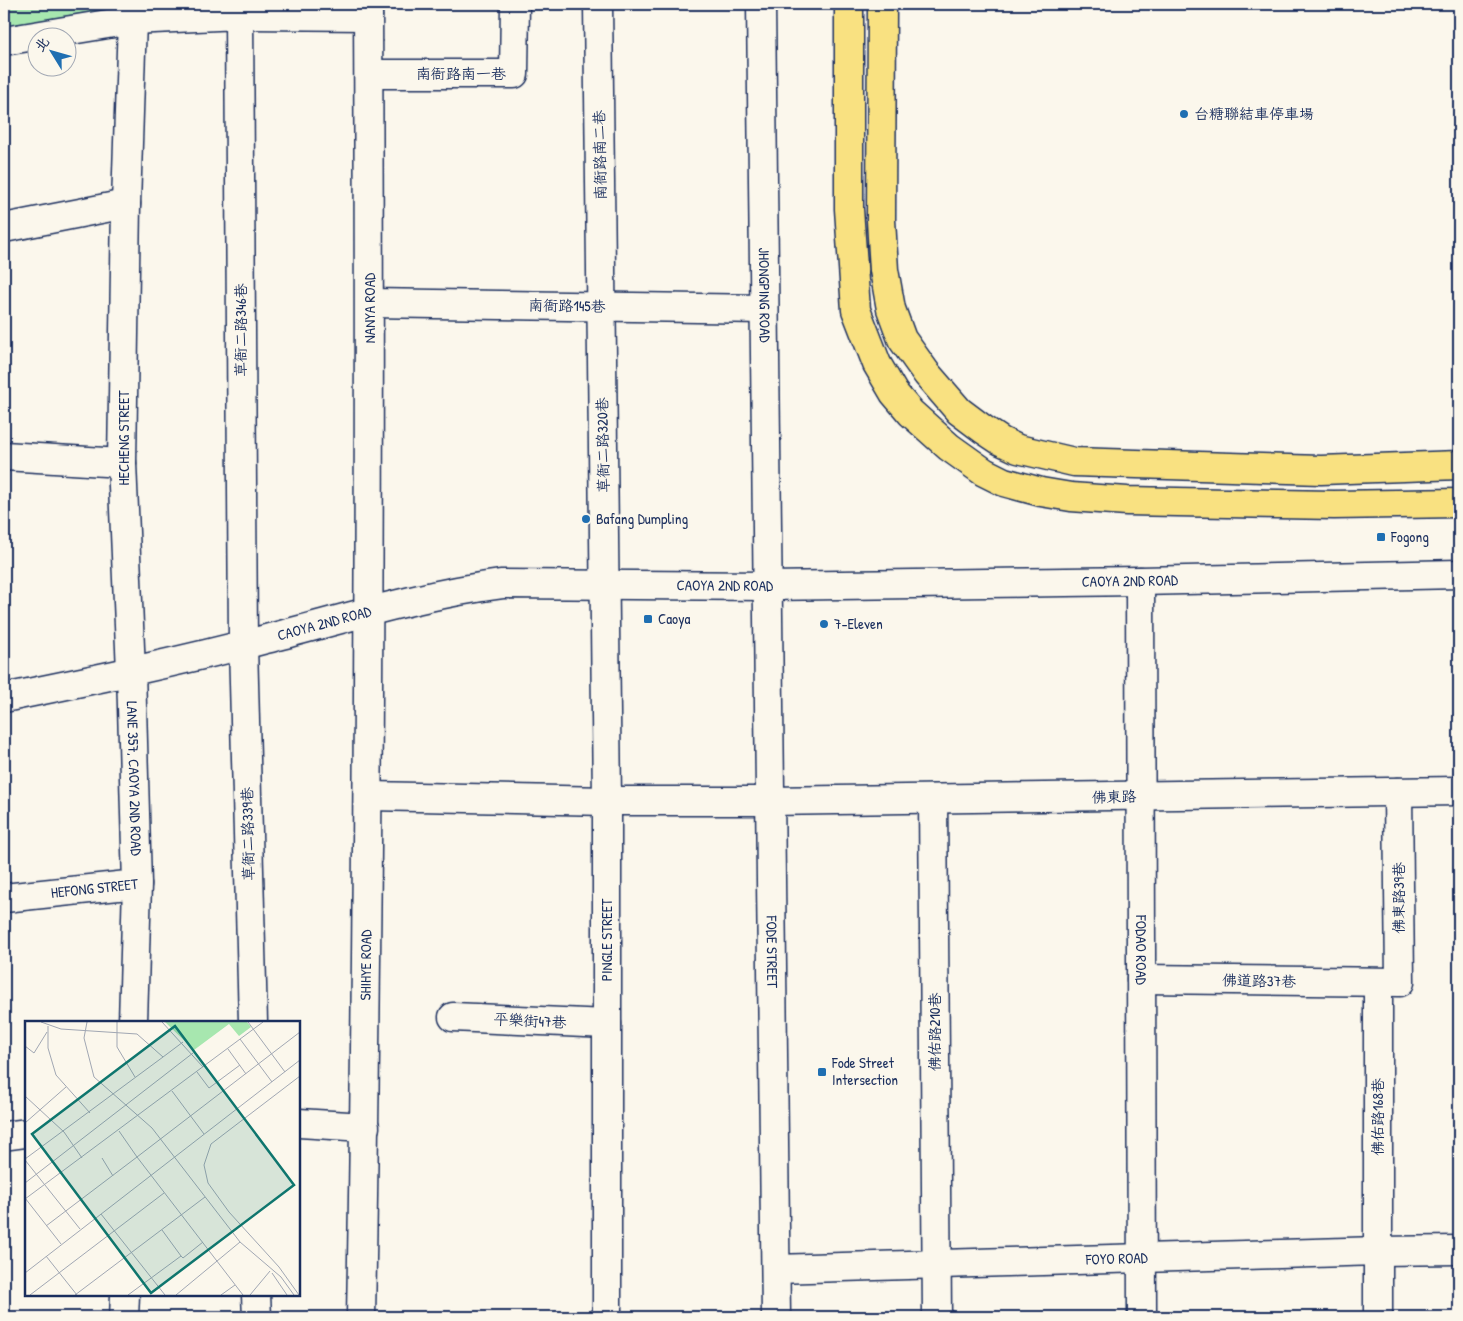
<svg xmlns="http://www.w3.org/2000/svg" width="1463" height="1321" font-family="'Patrick Hand','LXGW WenKai TC',sans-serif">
  <rect width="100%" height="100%" fill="#fbf7ec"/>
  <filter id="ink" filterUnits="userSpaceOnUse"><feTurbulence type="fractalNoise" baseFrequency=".02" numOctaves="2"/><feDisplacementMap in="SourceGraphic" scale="10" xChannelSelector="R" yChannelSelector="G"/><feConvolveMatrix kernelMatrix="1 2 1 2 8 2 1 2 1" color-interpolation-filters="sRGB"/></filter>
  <g filter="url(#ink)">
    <path fill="#a7e7af" stroke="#618b86" d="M4 4H134L4 27Z"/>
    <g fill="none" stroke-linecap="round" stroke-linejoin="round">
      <defs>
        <g id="minor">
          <path d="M598 4 607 801H769L1459 791"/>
          <path id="s1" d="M761 4 776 1317"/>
          <path d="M239 15 243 645 253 1022"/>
          <path d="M4 41 132 20 239 15 368 16"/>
          <path d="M369 74H514L515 4"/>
          <path d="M126 204 132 20"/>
          <path id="s2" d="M4 228 126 204 122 463 131 671 137 884 133 1022"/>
          <path d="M370 303 764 309"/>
          <path d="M4 456 122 463"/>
          <path id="s3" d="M1140 581 1142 1317"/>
          <path id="s4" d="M4 698C92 680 179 662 266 639 343 619 423 594 502 584L767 586 1140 581 1459 574"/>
          <path d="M369 796 607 801V1317"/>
          <path d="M933 799 937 1317"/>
          <path id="s5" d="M4 898 137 884"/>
          <path d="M1141 979 1400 982 1398 792"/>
          <path d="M1378 983V1317"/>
          <path d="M453 1017 607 1024"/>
          <path d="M299 1123 365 1127"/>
          <path d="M4 1136 26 1133"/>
          <path id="s6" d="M776 1269 1378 1251 1459 1250"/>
          <path d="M256 1295 257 1317"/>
          <path d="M124 1317 125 1295"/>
          <path id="s7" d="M361 1317C369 879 370 442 368 4"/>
        </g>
        <g id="motorway">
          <path d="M849 4V209L856 310 877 364 894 393 911 413 949 447 984 472 1004 482 1041 492 1071 497 1127 501 1334 505 1459 503"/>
          <path d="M882 4 881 220 884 270 891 309 902 339 927 374 959 411 983 429 1001 441 1018 449 1074 462 1321 470 1459 465"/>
        </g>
      </defs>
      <use href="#minor" stroke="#1b2f5e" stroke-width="31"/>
      <use href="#motorway" stroke="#1b2f5e" stroke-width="31"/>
      <use href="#minor" stroke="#fbf7ec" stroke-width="28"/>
      <use href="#motorway" stroke="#f9e181" stroke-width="28"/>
    </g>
  </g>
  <g fill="#1f6fb2" stroke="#fbf7ec" stroke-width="2">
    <circle cx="1184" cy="114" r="5"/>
    <circle cx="586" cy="519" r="5"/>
    <rect x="1376" y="532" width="10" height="10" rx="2.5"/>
    <rect x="643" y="614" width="10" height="10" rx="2.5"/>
    <circle cx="824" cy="624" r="5"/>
    <rect x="817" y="1067" width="10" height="10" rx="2.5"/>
  </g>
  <g text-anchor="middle" stroke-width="4" stroke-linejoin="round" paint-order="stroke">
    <g font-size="15" fill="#1b2f5e" stroke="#fbf7ec">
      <text x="461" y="79">南衙路南一巷</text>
      <text transform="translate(600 155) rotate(-91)" y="5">南衙路南二巷</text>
      <text dy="5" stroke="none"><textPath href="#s1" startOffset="291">JHONGPING ROAD</textPath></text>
      <text transform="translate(567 306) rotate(1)" y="5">南衙路145巷</text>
      <text transform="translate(370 308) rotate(-90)" y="5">NANYA ROAD</text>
      <text transform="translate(241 330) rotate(-90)" y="5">草衙二路346巷</text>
      <text transform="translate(124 438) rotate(-90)" y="5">HECHENG STREET</text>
      <text transform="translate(603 445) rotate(-91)" y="5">草衙二路320巷</text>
      <text dy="5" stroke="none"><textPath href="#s4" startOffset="1139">CAOYA 2ND ROAD</textPath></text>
      <text dy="5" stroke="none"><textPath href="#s4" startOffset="734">CAOYA 2ND ROAD</textPath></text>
      <text dy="5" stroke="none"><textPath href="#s4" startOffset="329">CAOYA 2ND ROAD</textPath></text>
      <text dy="5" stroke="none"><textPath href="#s2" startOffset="699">LANE 357, CAOYA 2ND ROAD</textPath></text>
      <text transform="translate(1114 797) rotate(-1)" y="5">佛東路</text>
      <text transform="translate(248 834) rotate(-91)" y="5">草衙二路339巷</text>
      <text dy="5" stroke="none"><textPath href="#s5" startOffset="91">HEFONG STREET</textPath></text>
      <text transform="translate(1399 898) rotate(-90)" y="5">佛東路39巷</text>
      <text transform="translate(607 940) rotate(-90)" y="5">PINGLE STREET</text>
      <text dy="5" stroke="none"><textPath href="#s3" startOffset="369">FODAO ROAD</textPath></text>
      <text dy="5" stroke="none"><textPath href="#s1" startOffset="948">FODE STREET</textPath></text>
      <text dy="5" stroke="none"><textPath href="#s7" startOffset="352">SHIHYE ROAD</textPath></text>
      <text transform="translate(1259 981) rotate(1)" y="5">佛道路37巷</text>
      <text transform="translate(530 1021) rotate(3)" y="5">平樂街47巷</text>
      <text transform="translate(935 1032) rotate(-90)" y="5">佛佑路210巷</text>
      <text transform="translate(1378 1117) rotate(-90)" y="5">佛佑路168巷</text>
      <text dy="5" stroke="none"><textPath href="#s6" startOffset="341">FOYO ROAD</textPath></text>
    </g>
    <g font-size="15" fill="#1b2f5e" stroke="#fbf7ec" text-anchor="start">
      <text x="1194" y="119">台糖聯結車停車場</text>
      <text x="596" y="524">Bafang Dumpling</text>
      <text x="1391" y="542">Fogong</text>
      <text x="658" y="624">Caoya</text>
      <text x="834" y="629">7-Eleven</text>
      <text x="832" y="1068">Fode Street<tspan x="832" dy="17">Intersection</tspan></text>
    </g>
  </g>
  <g transform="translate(25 1021)">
    <rect width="275" height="275" fill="#fbf7ec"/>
    <path d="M140 1H222L226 6 214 15 204 3 169 29Z" fill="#a7e7af"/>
    <path fill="none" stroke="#a1a7b3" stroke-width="1" d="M62 1 59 17 69 56 127 107 215 221 256 256 269 274M92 1V26L110 56M137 1 178 46M223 1 260 51M23 5V27L31 54 65 92M215 18 247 61M0 25 9 32 22 11M203 28 221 53M138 36 158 21M172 51 184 67 215 44M147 70 179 113M0 75 39 111 57 137M0 102 41 66M77 137 88 155M0 138 138 36 112 13 36 8 16 1M0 139 55 208M0 162 168 32M0 177 36 223M0 178 238 1M76 193 140 274M21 205 112 136 94 110M137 209 156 235M21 235 52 274M156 235 158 237 178 221M0 252 275 39M247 252 262 274M5 274 139 172M50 274 180 176M103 274 156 235M151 274 215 221M196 274 210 264M218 274 112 136 275 11M225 274 245 250M274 274 254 246 204 191 183 162 179 144 186 123 275 55"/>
    <path fill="#0f766e" fill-opacity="0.15" stroke="#0f766e" stroke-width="2.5" d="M150 5 269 164 126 272 7 113Z"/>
    <rect width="275" height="275" fill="none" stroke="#1b2f5e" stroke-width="2.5"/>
  </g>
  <rect width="1463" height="1321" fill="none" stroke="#fbf7ec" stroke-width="20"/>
  <rect x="10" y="10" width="1443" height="1301" fill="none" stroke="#1b2f5e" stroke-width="2" filter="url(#ink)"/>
  <g transform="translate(52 52) rotate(307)"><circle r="24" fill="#fbf7ec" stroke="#a1a7b3"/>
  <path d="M0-4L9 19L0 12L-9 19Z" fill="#1f6fb2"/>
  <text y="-8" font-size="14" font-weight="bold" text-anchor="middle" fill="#1b2f5e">北</text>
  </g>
</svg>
